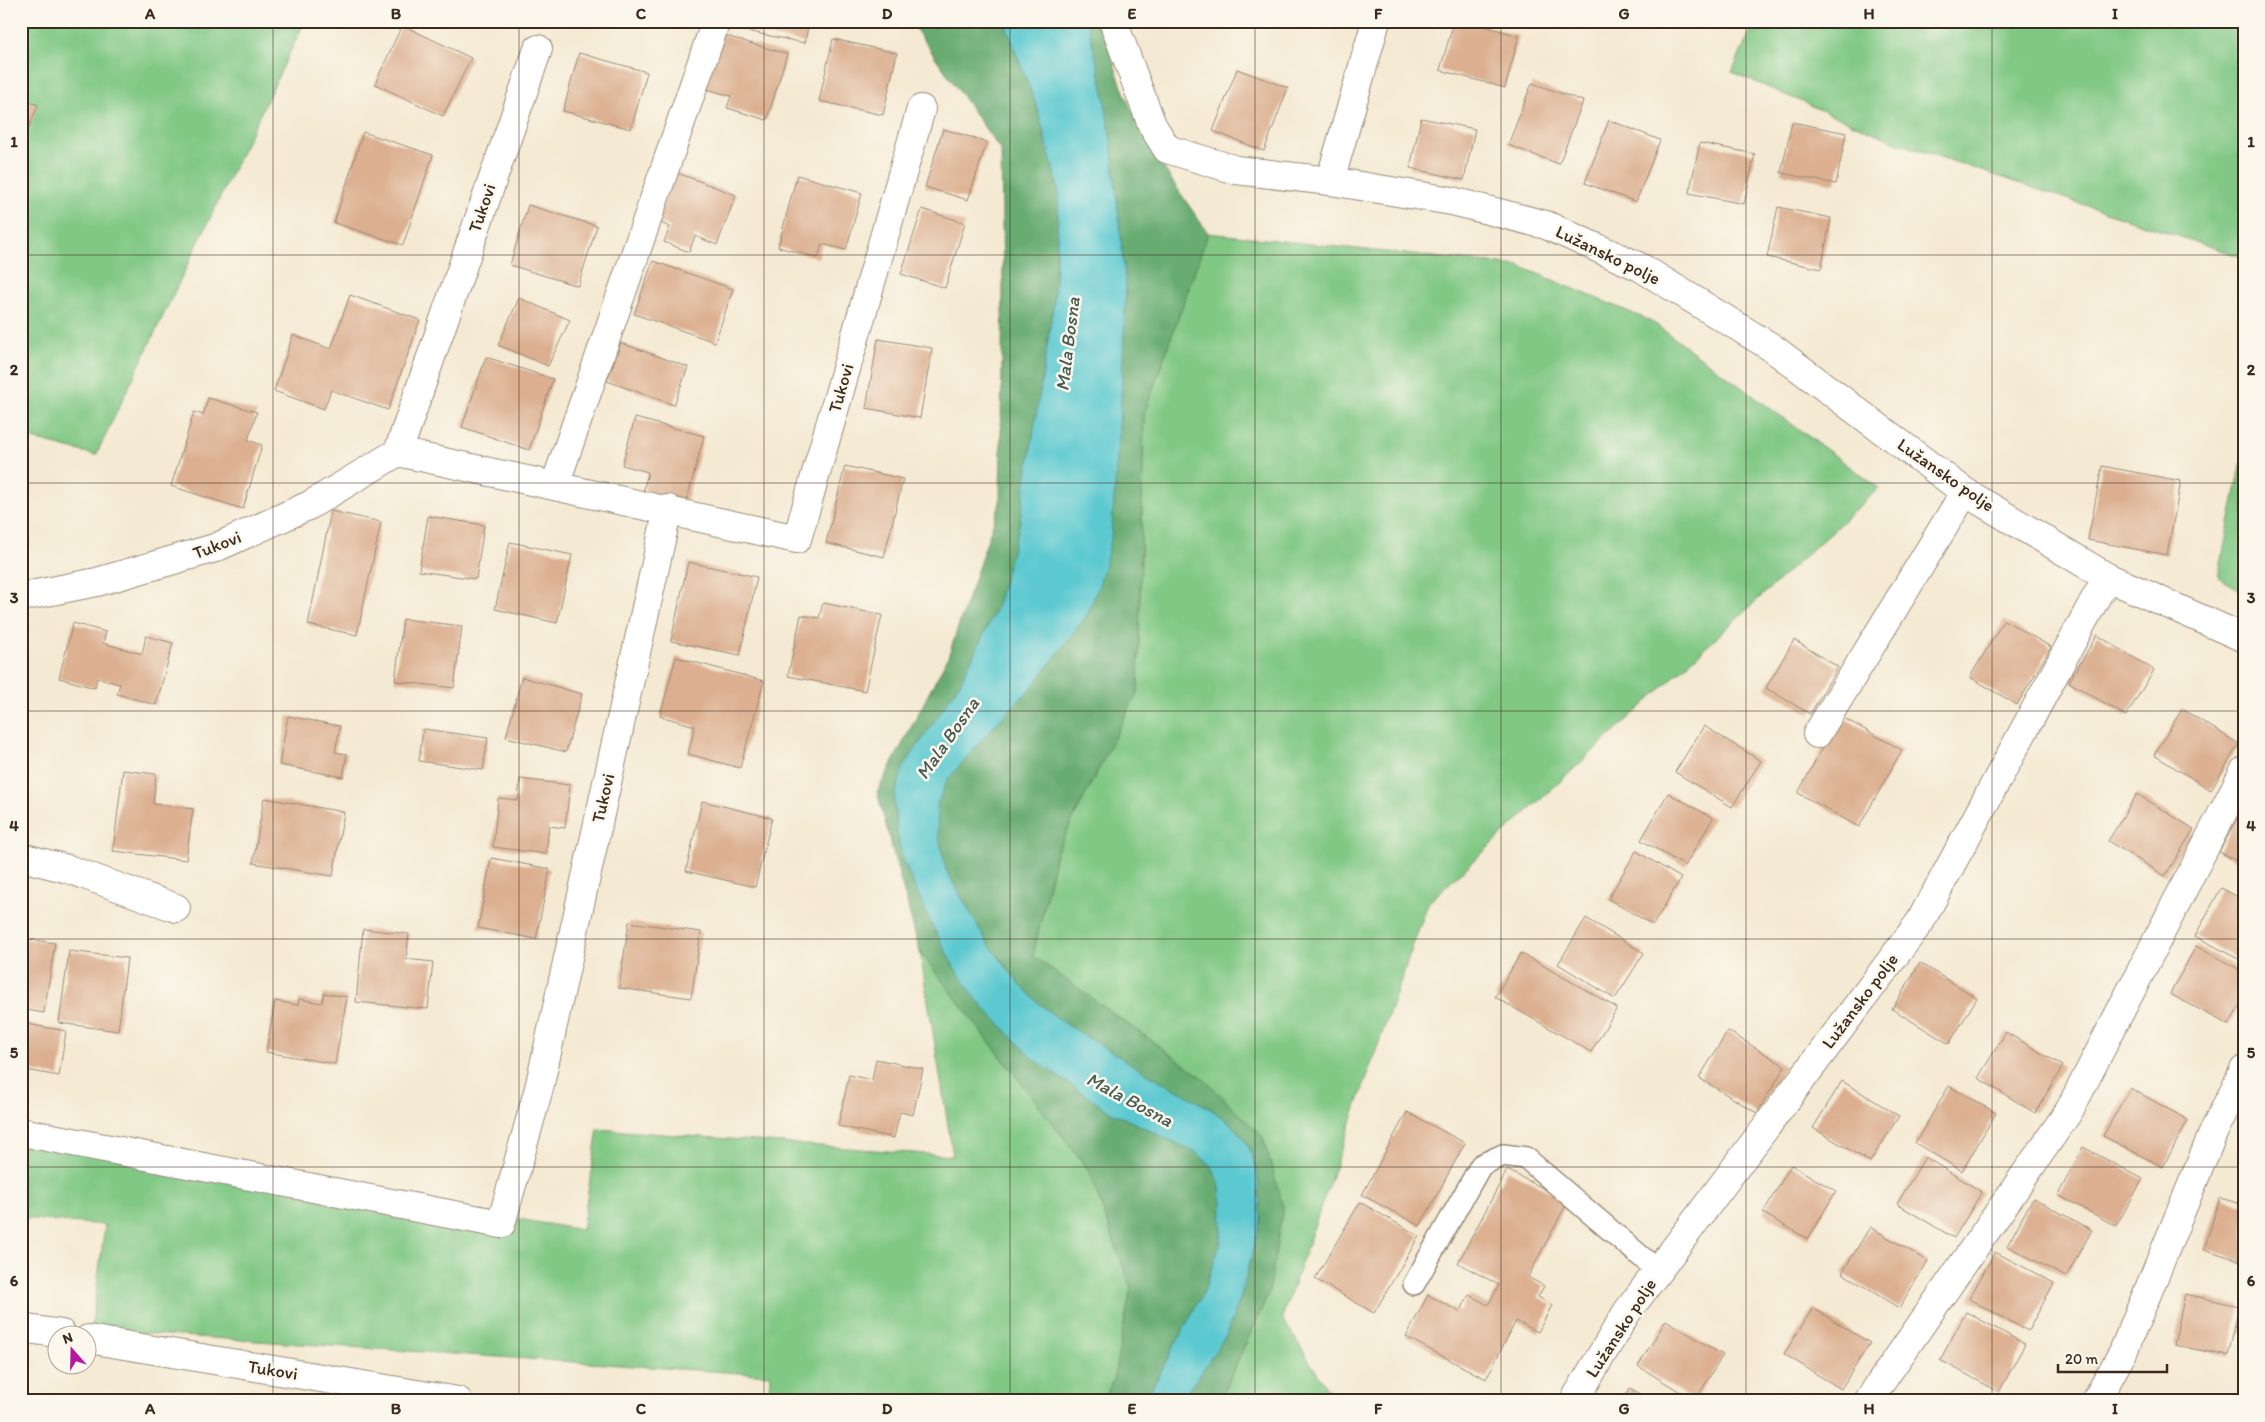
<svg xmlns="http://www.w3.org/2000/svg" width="2265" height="1422" font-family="Itim,sans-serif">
  <rect width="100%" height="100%" fill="#fbf7ec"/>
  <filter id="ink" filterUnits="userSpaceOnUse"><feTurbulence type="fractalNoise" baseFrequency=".02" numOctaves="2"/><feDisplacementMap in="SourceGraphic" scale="10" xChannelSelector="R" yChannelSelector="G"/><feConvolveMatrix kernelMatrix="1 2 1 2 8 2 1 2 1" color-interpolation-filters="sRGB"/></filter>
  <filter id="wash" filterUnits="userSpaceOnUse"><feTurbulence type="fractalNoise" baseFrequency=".0096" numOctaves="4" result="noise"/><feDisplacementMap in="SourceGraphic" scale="20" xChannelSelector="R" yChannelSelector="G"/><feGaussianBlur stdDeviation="1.12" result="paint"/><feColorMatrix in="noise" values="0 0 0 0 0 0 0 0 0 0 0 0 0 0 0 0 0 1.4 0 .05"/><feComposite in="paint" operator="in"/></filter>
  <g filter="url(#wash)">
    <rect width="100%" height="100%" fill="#f4e9d2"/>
    <g fill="#80c884" stroke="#5e7951">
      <path d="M21 21H305L96 455 21 436Z"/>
      <path d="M1755 21H2244V258L1898 143 1732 72Z"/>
      <path d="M1208 233 1519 266 1651 321 1879 488 1428 903 1282 1318 1335 1401H1219L1269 1293 1033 956 1056 853 1138 691 1144 414Z"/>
      <path d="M2244 451V592L2218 577Z"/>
      <path d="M920 952 1088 1169 1131 1288 1114 1377 1104 1401H768L770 1375 91 1330 105 1225 21 1218V1133L582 1230 598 1129 953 1156Z"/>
    </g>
    <g fill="#68ac72" stroke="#526b48">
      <path d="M910 21H1004L1038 110 1059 192 1054 301 1019 526 996 609 960 683 903 768 894 799 897 833 903 860 955 969 977 1000 1032 1058 1107 1110 1197 1153 1212 1167 1219 1182 1222 1203 1221 1241 1204 1291 1145 1401H1104L1114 1377 1131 1288 1088 1169 920 952 877 792 948 657 1000 503 1003 286 1001 151Z"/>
      <path d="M1087 21H1099C1108 43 1114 65 1122 87 1142 140 1176 187 1208 233L1144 414 1138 691 1056 853 1033 956 1202 1077 1263 1137 1283 1207 1269 1293 1219 1401H1182L1226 1335 1240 1299 1261 1220 1257 1169 1246 1142 1230 1123 1209 1108 1141 1070 1066 1024 1043 1007 1020 985 987 942 946 870 938 833 937 804 948 779 995 725 1032 687 1087 615 1111 540 1121 402 1126 287 1111 141 1103 88Z"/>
    </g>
    <path fill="#5bc9d0" stroke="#4b7a77" d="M1004 21H1087L1103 88 1111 141 1126 287 1121 402 1111 540 1099 586 1087 615 1032 687 995 725 948 779 937 804 938 832 946 870 987 942 1020 985 1043 1007 1066 1024 1141 1070 1209 1108 1230 1123 1246 1142 1257 1169 1261 1220 1240 1299 1226 1335 1182 1401H1145L1204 1291 1221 1241 1222 1203 1219 1182 1212 1167 1197 1153 1107 1110 1032 1058 977 1000 955 969 929 919 903 860 897 833 894 799 903 768 960 683 996 609 1019 526 1054 301 1059 192 1038 110Z"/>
    <g id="blocks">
      <g fill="#dbaf8f">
        <path d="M738 21H809L805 43 736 29Z"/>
        <path d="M1454 21H1468L1519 36 1505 88 1440 70Z"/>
        <path d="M402 25 471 58 443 116 375 84Z"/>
        <path d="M716 33 787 54 767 120 727 108 731 96 700 87Z"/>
        <path d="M833 39 897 53 883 115 819 101Z"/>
        <path d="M579 53 647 72 631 129 563 111Z"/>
        <path d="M1237 69 1288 88 1264 151 1213 131Z"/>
        <path d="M1532 83 1583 101 1559 164 1508 145Z"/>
        <path d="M21 99 38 105 21 147Z"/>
        <path d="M1421 118 1475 129 1464 180 1410 168Z"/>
        <path d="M1609 120 1660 140 1636 202 1585 183Z"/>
        <path d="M1792 122 1846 133 1836 184 1781 173Z"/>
        <path d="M943 129 987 142 968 200 925 187Z"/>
        <path d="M363 132 433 155 403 245 334 223Z"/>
        <path d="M1700 143 1755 154 1744 204 1689 193Z"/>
        <path d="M675 172 736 195 717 245 695 236 689 252 664 242 670 227 656 221Z"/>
        <path d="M797 175 862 193 846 250 822 244 818 258 778 247Z"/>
        <path d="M528 205 597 226 578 286 510 265Z"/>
        <path d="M1778 207 1831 218 1821 269 1767 257Z"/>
        <path d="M922 209 965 223 945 288 901 274Z"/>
        <path d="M653 261 733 289 715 342 634 314Z"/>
        <path d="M350 295 420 320 388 410 331 390 324 409 274 391 293 335 331 349Z"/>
        <path d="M519 298 570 320 548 366 498 345Z"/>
        <path d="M878 339 932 348 920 418 866 408Z"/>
        <path d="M621 343 688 367 674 405 607 381Z"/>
        <path d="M486 357 553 379 529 450 462 427Z"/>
        <path d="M208 398 257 412 248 440 262 445 243 509 171 486 194 412 203 415Z"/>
        <path d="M635 418 704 436 686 503 643 492 648 472 622 465Z"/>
        <path d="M845 466 903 479 884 557 826 543Z"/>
        <path d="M2102 466 2181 481 2167 555 2088 540Z"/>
        <path d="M331 511 381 522 357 635 308 625Z"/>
        <path d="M428 516 484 525 476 579 419 571Z"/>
        <path d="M510 542 572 555 557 623 495 609Z"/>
        <path d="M688 562 757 577 740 655 671 641Z"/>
        <path d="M823 603 882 615 865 691 788 676 801 615 819 618Z"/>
        <path d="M403 619 462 626 454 688 395 681Z"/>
        <path d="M2004 620 2051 647 2017 705 1970 677Z"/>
        <path d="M73 623 106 632 103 643 142 654 146 636 173 643 156 705 117 694 120 684 97 678 95 688 59 678Z"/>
        <path d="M2097 635 2154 670 2126 716 2069 682Z"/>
        <path d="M1794 640 1838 667 1810 714 1766 688Z"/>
        <path d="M676 657 764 681 740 768 688 754 695 726 660 716Z"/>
        <path d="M522 677 582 694 566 752 506 737Z"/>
        <path d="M2182 709 2239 744 2211 790 2154 755Z"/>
        <path d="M288 716 340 726 335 752 347 754 343 777 279 765Z"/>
        <path d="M1840 716 1902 750 1859 827 1798 793Z"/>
        <path d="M1704 726 1761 761 1732 807 1675 772Z"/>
        <path d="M423 729 488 738 483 770 419 761Z"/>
        <path d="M123 770 156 774 153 804 193 809 186 860 113 851Z"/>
        <path d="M520 779 570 785 565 828 549 826 546 854 493 847 498 798 518 800Z"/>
        <path d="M1668 793 1713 818 1685 866 1641 840Z"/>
        <path d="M2137 794 2194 829 2165 876 2108 841Z"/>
        <path d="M264 798 344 812 333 876 253 863Z"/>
        <path d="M702 801 772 818 755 887 686 871Z"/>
        <path d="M2244 806V865L2219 852Z"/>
        <path d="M1636 851 1681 878 1653 925 1608 899Z"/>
        <path d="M491 858 550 869 536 939 478 928Z"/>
        <path d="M2221 888 2244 900V962L2195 936Z"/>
        <path d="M1586 918 1644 953 1615 999 1558 964Z"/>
        <path d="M629 922 701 932 691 998 619 988Z"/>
        <path d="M363 929 409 934 406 959 433 962 428 1009 356 1002Z"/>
        <path d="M21 938 55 943 44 1013 21 1009Z"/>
        <path d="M2196 946 2244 972V998L2229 1025 2170 994Z"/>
        <path d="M69 951 127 958 118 1031 59 1023Z"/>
        <path d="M1521 953 1617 1008 1591 1052 1495 997Z"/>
        <path d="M1920 963 1977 998 1949 1044 1892 1009Z"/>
        <path d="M324 993 347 997 335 1064 266 1052 275 1001 298 1005 299 999 322 1003Z"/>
        <path d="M21 1023 66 1031 59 1076 21 1069Z"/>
        <path d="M1728 1031 1785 1066 1757 1113 1699 1078Z"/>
        <path d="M2006 1032 2063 1066 2035 1113 1978 1078Z"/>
        <path d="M876 1059 923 1069 913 1115 900 1112 894 1138 838 1126 849 1075 872 1080Z"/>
        <path d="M1842 1081 1899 1116 1870 1162 1813 1128Z"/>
        <path d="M1949 1086 1996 1113 1962 1171 1915 1143Z"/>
        <path d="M2130 1088 2188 1120 2163 1167 2103 1136Z"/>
        <path d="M1407 1112 1465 1143 1420 1226 1362 1195Z"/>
        <path d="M2083 1147 2143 1179 2116 1226 2058 1195Z"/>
        <path d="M1925 1157 1982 1192 1954 1238 1897 1204Z"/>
        <path d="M1791 1165 1836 1191 1808 1239 1763 1213Z"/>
        <path d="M1507 1170 1568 1201 1528 1277 1544 1286 1538 1297 1552 1305 1538 1332 1516 1321 1486 1379 1406 1337 1428 1295 1460 1312 1469 1295 1488 1305 1499 1285 1458 1263Z"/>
        <path d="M2033 1198 2092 1230 2066 1277 2007 1246Z"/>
        <path d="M2220 1198 2244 1205V1262L2204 1249Z"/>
        <path d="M1360 1202 1419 1236 1374 1313 1315 1279Z"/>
        <path d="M1870 1227 1928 1261 1899 1308 1842 1273Z"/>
        <path d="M1995 1252 2054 1283 2028 1331 1969 1299Z"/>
        <path d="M2185 1294 2239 1306 2228 1356 2174 1345Z"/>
        <path d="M1813 1308 1870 1343 1841 1389 1784 1354Z"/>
        <path d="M1966 1312 2025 1344 1999 1392 1940 1360Z"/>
        <path d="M1666 1320 1723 1355 1695 1401 1638 1366Z"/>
        <path d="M1630 1388 1651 1401H1623Z"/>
      </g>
    </g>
  </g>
  <g filter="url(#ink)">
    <use href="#blocks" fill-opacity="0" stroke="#988a78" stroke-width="1"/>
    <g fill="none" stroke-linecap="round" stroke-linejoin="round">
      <defs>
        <path id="lane" d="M1414 1284 1481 1165 1503 1155 1526 1158 1658 1271"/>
        <g id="street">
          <path d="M1113 21 1152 125 1167 149 1236 170 1330 181 1452 201 1546 225 1640 267 1771 347 1965 492 2107 577 2244 638"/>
          <path d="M1330 181 1376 21"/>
          <path d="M398 452 538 49"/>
          <path d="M555 485 716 21"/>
          <path d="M21 597 97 582 215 548 310 505 398 452 797 539 921 109"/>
          <path d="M1817 734 1965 492"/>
          <path d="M21 857 68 869 176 908"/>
          <path d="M21 1132 501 1224 539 1088 668 509"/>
          <path d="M21 1328 62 1334"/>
          <path d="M88 1339 458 1401"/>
          <path d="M1574 1401 1627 1312 1920 922 2107 577"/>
          <path d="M1868 1401 2069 1111 2244 771"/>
          <path d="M2096 1401 2123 1352 2214 1131 2244 1070"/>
        </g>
      </defs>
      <use href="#lane" stroke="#988a78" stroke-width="24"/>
      <use href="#street" stroke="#988a78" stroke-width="30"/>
      <use href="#lane" stroke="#fff" stroke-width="21"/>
      <use href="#street" stroke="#fff" stroke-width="28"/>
    </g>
  </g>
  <path fill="none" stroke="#3b2a1e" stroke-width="1" stroke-opacity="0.55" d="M273 21V1401M519 21V1401M764 21V1401M1010 21V1401M1255 21V1401M1501 21V1401M1746 21V1401M1992 21V1401M21 255H2244M21 483H2244M21 711H2244M21 939H2244M21 1167H2244"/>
  <g text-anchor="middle" stroke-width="5" stroke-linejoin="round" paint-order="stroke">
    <g font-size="18" fill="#3b2a1e" stroke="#fbf7ec">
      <text transform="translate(482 208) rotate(-71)" y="6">Tukovi</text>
      <text transform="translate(1608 255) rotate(26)" y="6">Lužansko polje</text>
      <text transform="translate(841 388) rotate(-74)" y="6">Tukovi</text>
      <text transform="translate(1946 475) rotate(35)" y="6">Lužansko polje</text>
      <text transform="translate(217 545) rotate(-21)" y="6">Tukovi</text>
      <text transform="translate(603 798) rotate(-77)" y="6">Tukovi</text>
      <text transform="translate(1860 1001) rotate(-53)" y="6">Lužansko polje</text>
      <text transform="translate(1621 1328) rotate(-57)" y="6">Lužansko polje</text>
      <text transform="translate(273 1370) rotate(9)" y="6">Tukovi</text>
    </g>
    <g font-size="19" font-style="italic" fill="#455a53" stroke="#fbf7ec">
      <text transform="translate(1067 344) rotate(-83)" y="7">Mala Bosna</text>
      <text transform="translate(947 738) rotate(-55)" y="7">Mala Bosna</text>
      <text transform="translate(1130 1099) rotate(28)" y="7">Mala Bosna</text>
    </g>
  </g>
  <rect width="2265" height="1422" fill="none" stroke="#fbf7ec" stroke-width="55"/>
  <g transform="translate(72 1350) rotate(340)"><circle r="24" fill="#fbf7ec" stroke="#aea59a"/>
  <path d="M0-4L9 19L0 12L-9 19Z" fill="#b5179e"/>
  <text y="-8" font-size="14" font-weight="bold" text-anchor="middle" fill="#3b2a1e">N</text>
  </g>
  <path d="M2058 1364v8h109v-8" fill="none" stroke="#3b2a1e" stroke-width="2.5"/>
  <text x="2065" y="1364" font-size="15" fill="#3b2a1e" stroke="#fbf7ec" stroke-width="4" paint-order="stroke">20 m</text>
  <rect x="28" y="28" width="2210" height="1366" fill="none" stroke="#3b2a1e" stroke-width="2"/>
  <g font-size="16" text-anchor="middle" font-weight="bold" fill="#3b2a1e">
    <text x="150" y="19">A</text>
    <text x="396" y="19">B</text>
    <text x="641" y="19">C</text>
    <text x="887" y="19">D</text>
    <text x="1132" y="19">E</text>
    <text x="1378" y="19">F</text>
    <text x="1624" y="19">G</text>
    <text x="1869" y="19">H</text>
    <text x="2115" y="19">I</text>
    <text x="14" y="147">1</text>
    <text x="2251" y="147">1</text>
    <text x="14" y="375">2</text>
    <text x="2251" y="375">2</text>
    <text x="14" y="603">3</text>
    <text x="2251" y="603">3</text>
    <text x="14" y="831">4</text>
    <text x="2251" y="831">4</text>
    <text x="14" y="1058">5</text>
    <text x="2251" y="1058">5</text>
    <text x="14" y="1286">6</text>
    <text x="2251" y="1286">6</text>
    <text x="150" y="1414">A</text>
    <text x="396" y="1414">B</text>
    <text x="641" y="1414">C</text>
    <text x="887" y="1414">D</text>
    <text x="1132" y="1414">E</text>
    <text x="1378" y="1414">F</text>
    <text x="1624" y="1414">G</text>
    <text x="1869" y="1414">H</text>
    <text x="2115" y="1414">I</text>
  </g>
</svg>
